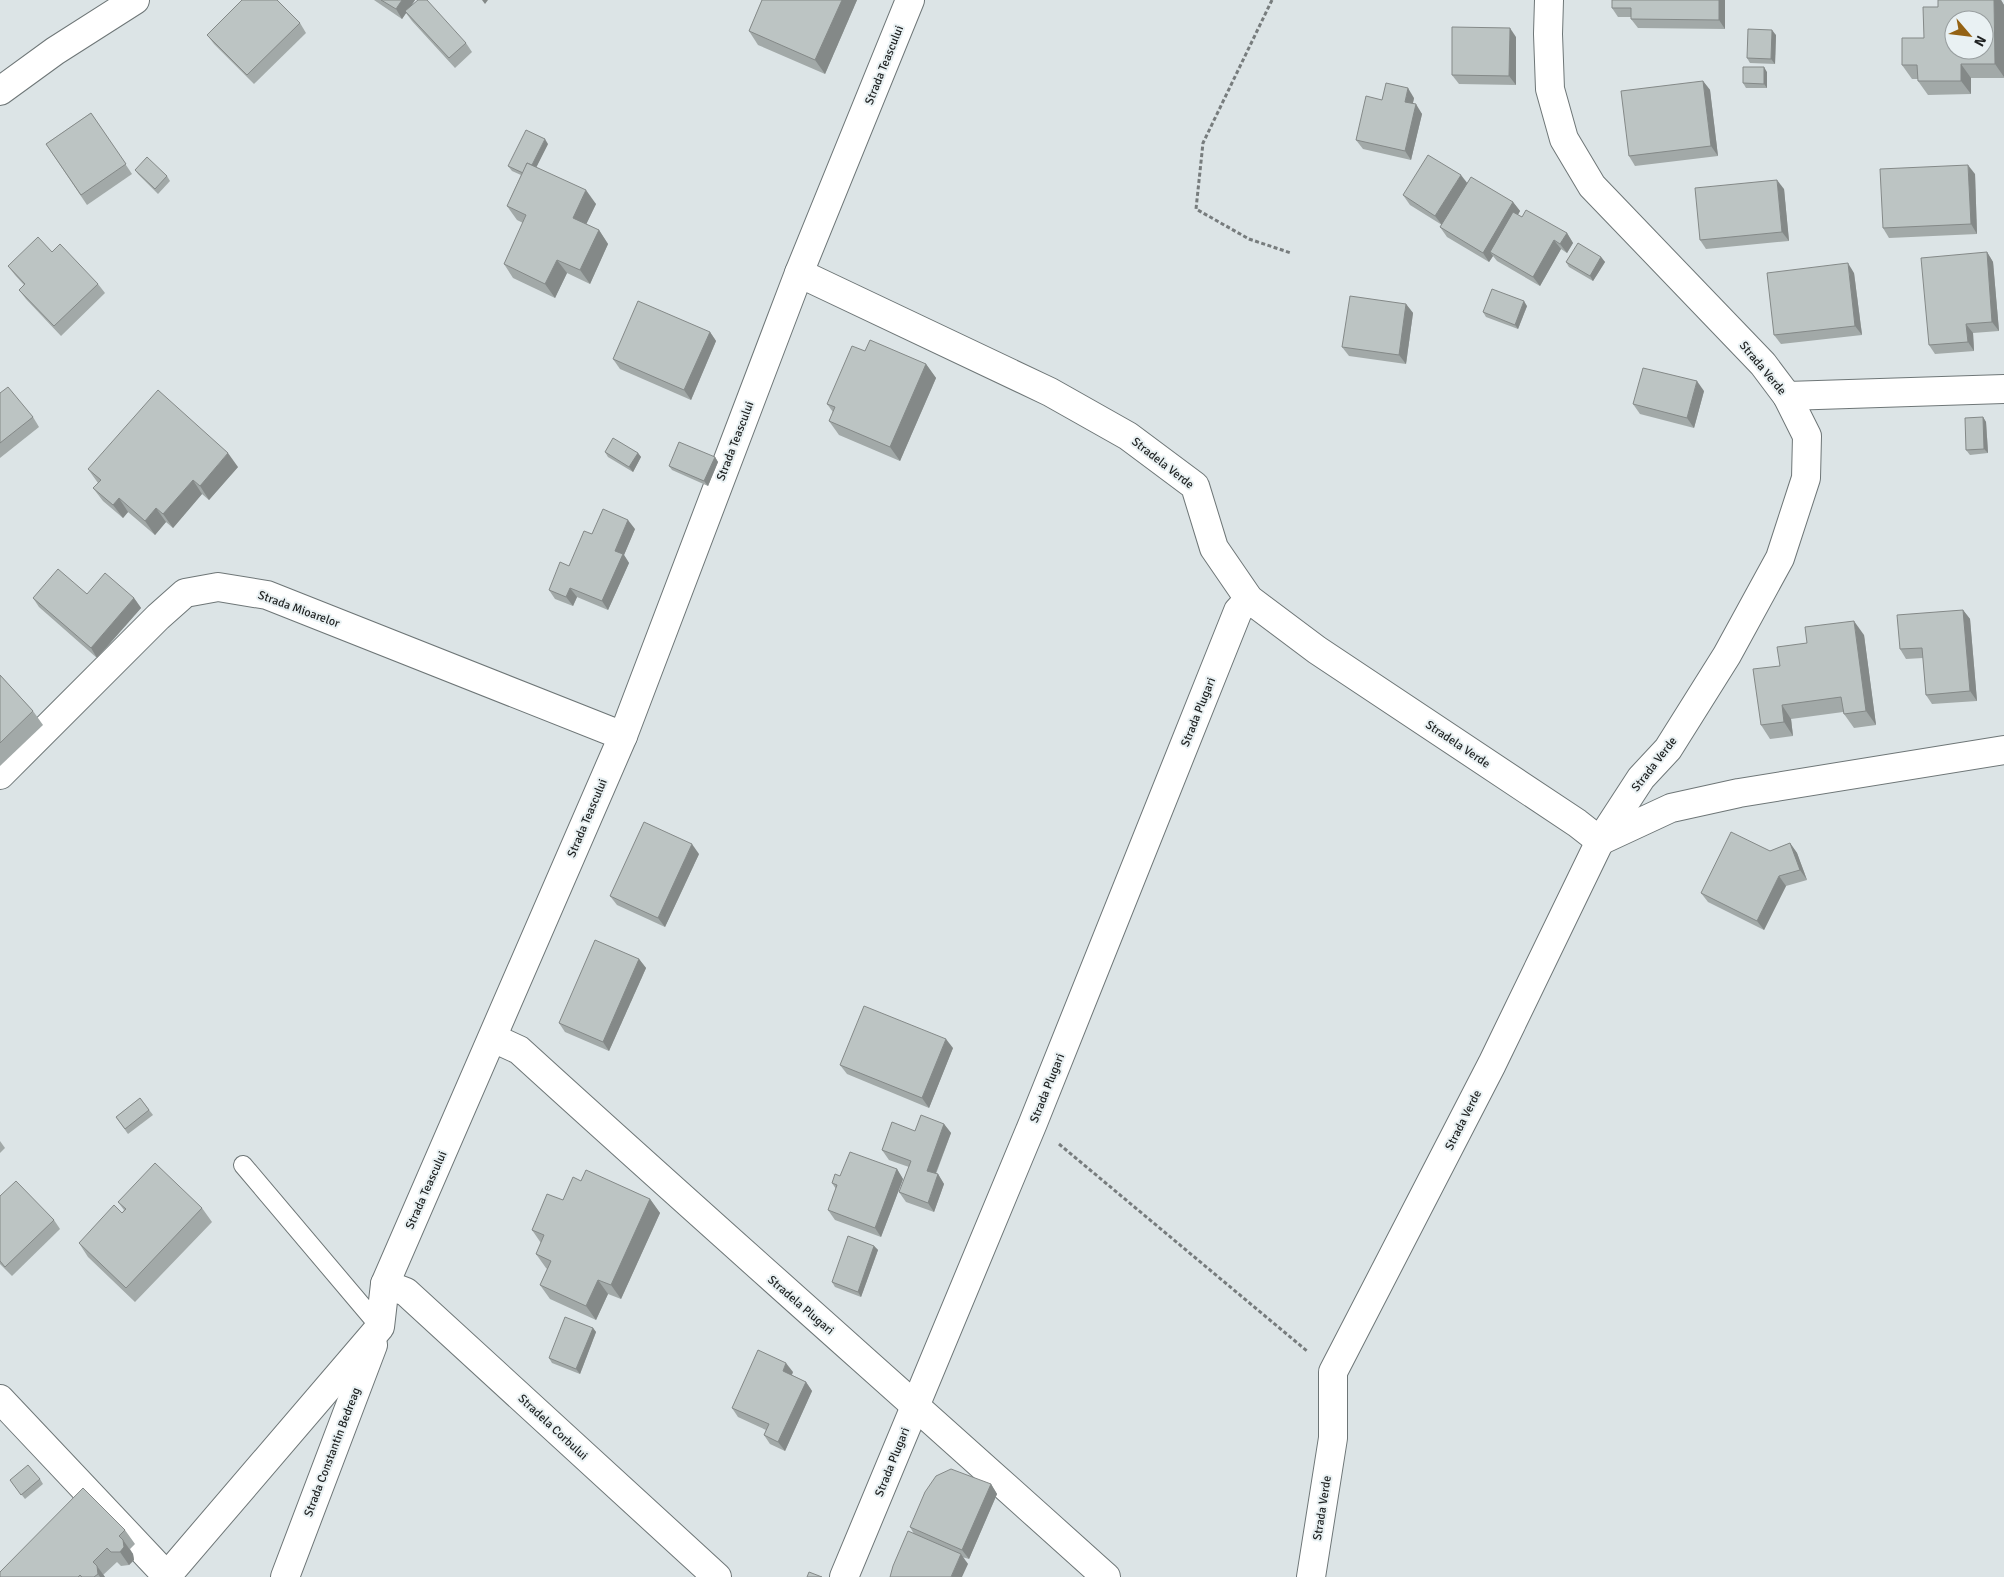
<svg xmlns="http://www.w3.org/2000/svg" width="2004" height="1577" font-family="Signika,sans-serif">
  <rect width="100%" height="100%" fill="#dce4e6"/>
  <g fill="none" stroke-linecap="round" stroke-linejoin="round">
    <defs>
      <path id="lane" d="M243 1165 380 1327"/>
      <g id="street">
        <path d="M0 91 55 51 135 0"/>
        <path d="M799 273 1050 392 1128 436 1195 486 1214 548 1249 599 1317 650 1577 823 1600 841 1671 808 1739 793 2004 750"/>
        <path d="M1787 396 2004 389"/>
        <path d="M0 775 158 617 185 593 218 587 267 595 623 736"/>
        <path d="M493 1038 519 1050C713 1227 911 1401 1106 1577"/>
        <path d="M385 1284 406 1292 717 1577"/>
        <path d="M0 1399 167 1576"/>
        <path d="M166 1577 380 1327 385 1284 623 736 799 273 910 0"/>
        <path d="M285 1577 373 1345"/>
        <path d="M844 1577 1033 1123 1238 611 1249 599"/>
        <path d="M1311 1577 1333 1438V1372L1492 1064 1600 841 1641 778 1668 749 1727 655 1780 558 1806 478 1807 436 1787 396 1763 364 1592 186 1564 139 1550 89 1548 34 1549 0"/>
      </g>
    </defs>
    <use href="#lane" stroke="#6e7677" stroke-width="20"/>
    <use href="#street" stroke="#6e7677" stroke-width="30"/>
    <g stroke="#777c7d" stroke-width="3" stroke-dasharray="4 2.5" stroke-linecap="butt">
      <path d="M1272 0 1203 143 1196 209 1249 239 1291 253"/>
      <path d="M1059 1144 1307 1351"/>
    </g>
    <use href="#lane" stroke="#fff" stroke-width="18"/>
    <use href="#street" stroke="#fff" stroke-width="28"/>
  </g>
  <g fill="#a2a9a8">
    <path d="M374 0H415L410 8 466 43 472 52 455 68 412 21 406 13 402 19Z"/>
    <path d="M762 0H857L825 74 758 45 749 31Z"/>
    <path d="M1612 0H1725V29L1638 28 1631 19V17H1618L1612 8Z"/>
    <path d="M1938 0H2001L2004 5V78H1971V94L1928 95 1918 81V79H1912L1902 65 1924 38 1938 7Z"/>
    <path d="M300 23 306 33 254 84 214 44 207 35Z"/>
    <path d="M1776 35 1775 64 1750 63 1747 58Z"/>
    <path d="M1516 37V85L1459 84 1452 75Z"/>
    <path d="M1767 72V88H1746L1743 83Z"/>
    <path d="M1703 81 1710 90 1718 156 1635 166 1629 156Z"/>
    <path d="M1414 98 1413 103 1422 114 1411 160 1363 149 1356 140 1382 100Z"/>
    <path d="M91 113 132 174 87 205 46 144Z"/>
    <path d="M548 144 536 167 596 204 586 224 599 230 608 244 590 284 567 273 555 298 513 278 504 264 523 223 517 220 507 206 521 175 512 171 508 166Z"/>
    <path d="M135 170 167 176 170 181 158 194 138 174Z"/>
    <path d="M1975 174 1977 234 1889 238 1883 228Z"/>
    <path d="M1467 183 1513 202 1520 211 1518 215 1522 217 1567 233 1573 243 1567 253 1561 249 1540 286 1497 261 1493 256 1489 262 1447 237 1440 227 1442 225 1410 205 1403 195Z"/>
    <path d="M1784 189 1789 241 1706 249 1700 240Z"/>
    <path d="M52 252 98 284 105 293 61 336 26 299 19 290 24 285 15 275 8 266Z"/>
    <path d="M1987 252 1993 262 1999 331 1973 333 1974 351 1935 354 1929 345Z"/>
    <path d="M1601 257 1605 262 1593 281 1569 267 1566 262Z"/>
    <path d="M1854 273 1862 335 1781 344 1774 335Z"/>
    <path d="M1406 304 1413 313 1406 364 1349 356 1342 347Z"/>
    <path d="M1527 306 1518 329 1486 317 1483 312Z"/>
    <path d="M710 332 716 341 691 400 620 369 613 359Z"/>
    <path d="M865 351 926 364 936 378 900 461 839 435 829 421 833 412 827 404Z"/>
    <path d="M1704 391 1694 428 1640 414 1633 404Z"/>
    <path d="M0 393 33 417 39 427 0 458Z"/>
    <path d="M1983 417 1986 422 1988 453 1970 455 1966 450Z"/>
    <path d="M605 452 638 453 641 457 633 472 608 457Z"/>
    <path d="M715 457 718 462 708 486 672 470 669 466Z"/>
    <path d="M238 467 209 500 202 494 173 528 166 522 155 535 128 512 123 518 103 501 93 488 98 483 88 469Z"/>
    <path d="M635 529 624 555 629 563 608 610 577 597 573 606 555 599 549 590 569 566 592 534Z"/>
    <path d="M87 594 134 598 141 608 97 658 39 607 33 598Z"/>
    <path d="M1963 610 1970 619 1977 701 1932 704 1926 695 1923 658 1906 659 1900 649Z"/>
    <path d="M1864 635 1876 725 1854 728 1844 714 1843 712 1791 719 1793 736 1770 739 1761 725 1780 666Z"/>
    <path d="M0 675 33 711 43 725 0 766Z"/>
    <path d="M1790 843 1797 853 1807 880 1786 886 1764 930 1708 902 1701 893 1770 851Z"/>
    <path d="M699 854 665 927 617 905 610 896Z"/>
    <path d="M639 959 646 968 609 1051 565 1032 559 1023Z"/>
    <path d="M953 1048 929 1108 847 1074 840 1065Z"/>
    <path d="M140 1098 153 1115 128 1134 116 1117Z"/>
    <path d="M944 1124 951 1133 936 1174H938L944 1184 934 1212 906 1202 899 1192 909 1167 889 1160 882 1150 915 1131Z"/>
    <path d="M0 1141 5 1148 0 1153Z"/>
    <path d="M897 1169 903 1179 881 1237 835 1220 828 1210 836 1189 832 1183 840 1176Z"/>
    <path d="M581 1181 650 1199 660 1213 621 1299 608 1294 596 1320 550 1299 540 1285 547 1269 546 1268 536 1254 541 1243 532 1230 563 1200Z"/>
    <path d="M0 1196 54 1220 60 1229 12 1276 0 1264Z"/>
    <path d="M118 1202 202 1208 212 1222 135 1302 88 1257 79 1243 122 1213 124 1210Z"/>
    <path d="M874 1246 878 1250 861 1297 835 1287 832 1282Z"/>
    <path d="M593 1328 596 1332 580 1374 552 1363 549 1358Z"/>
    <path d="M793 1372 792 1375 806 1382 812 1391 785 1451 770 1444 764 1435 766 1430 738 1417 732 1408Z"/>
    <path d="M40 1479 43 1484 25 1499 10 1480Z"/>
    <path d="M991 1484 997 1494 969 1559 962 1557 968 1564 914 1534 910 1527Z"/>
    <path d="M125 1530 135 1544 130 1549 133 1554 134 1560 129 1565 121 1566 117 1562 103 1575 105 1577H0Z"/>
  </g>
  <g fill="#848988">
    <path d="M402 0H415L402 19 396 9Z"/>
    <path d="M482 0H488L485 4Z"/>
    <path d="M842 0H857L825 74 815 60Z"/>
    <path d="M1719 0H1725V29L1719 20Z"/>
    <path d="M1994 0H2001L2004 5V77L1995 64Z"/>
    <path d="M1510 28 1516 37V85L1509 76Z"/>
    <path d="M1772 30 1776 35 1775 64 1771 59Z"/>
    <path d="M1961 64 1971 78V94L1961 81Z"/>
    <path d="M1764 67 1767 72V88L1764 84Z"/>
    <path d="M1703 81 1710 90 1718 156 1711 146Z"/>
    <path d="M1408 88 1414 98 1411 111 1405 102Z"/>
    <path d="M1416 104 1422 114 1411 160 1405 151Z"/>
    <path d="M545 139 548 144 530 180 527 175Z"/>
    <path d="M1968 165 1975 174 1977 234 1971 224Z"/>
    <path d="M1461 175 1468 184 1442 225 1435 216Z"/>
    <path d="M1777 180 1784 189 1789 241 1782 232Z"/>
    <path d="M586 190 596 204 583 231 573 218Z"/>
    <path d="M1513 202 1520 211 1494 254 1490 252 1493 256 1489 262 1483 253Z"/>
    <path d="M599 230 608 244 590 284 580 270Z"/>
    <path d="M1567 233 1573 243 1567 253 1560 244Z"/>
    <path d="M1554 240 1561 249 1540 286 1533 277Z"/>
    <path d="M1987 252 1993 262 1999 331 1992 322Z"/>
    <path d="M1601 257 1605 262 1593 281 1590 276Z"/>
    <path d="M557 260 567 273 555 298 545 284Z"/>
    <path d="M1848 263 1854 273 1862 335 1855 326Z"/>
    <path d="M1524 301 1527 306 1518 329 1515 325Z"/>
    <path d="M1406 304 1413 313 1406 364 1399 355Z"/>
    <path d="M1966 324 1973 333 1974 351 1968 342Z"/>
    <path d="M710 332 716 341 691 400 684 390Z"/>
    <path d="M926 364 936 378 900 461 890 447Z"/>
    <path d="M1697 381 1704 391 1694 428 1687 418Z"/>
    <path d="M1983 417 1986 422 1988 453 1984 449Z"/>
    <path d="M228 453 238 467 209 500 200 486Z"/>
    <path d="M638 453 641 457 633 472 629 467Z"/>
    <path d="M715 457 718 462 708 486 704 481Z"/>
    <path d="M193 480 202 494 173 528 163 514Z"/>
    <path d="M119 498 128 512 123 518 113 505Z"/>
    <path d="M156 508 166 522 155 535 145 521Z"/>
    <path d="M628 520 635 529 624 555 629 563 608 610 602 601 615 551Z"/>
    <path d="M570 588 577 597 573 606 566 597Z"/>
    <path d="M134 598 141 608 97 658 91 648Z"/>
    <path d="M1963 610 1970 619 1977 701 1970 691Z"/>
    <path d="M1854 621 1864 635 1876 725 1866 711Z"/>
    <path d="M1782 705 1791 719 1793 736 1784 722Z"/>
    <path d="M1790 843 1797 853 1807 880 1800 870Z"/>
    <path d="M692 844 699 854 665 927 658 918Z"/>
    <path d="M1779 876 1786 886 1764 930 1757 921Z"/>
    <path d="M639 959 646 968 609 1051 603 1042Z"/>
    <path d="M946 1039 953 1048 929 1108 922 1098Z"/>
    <path d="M944 1124 951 1133 933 1180 927 1171Z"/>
    <path d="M897 1169 903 1179 881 1237 875 1228Z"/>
    <path d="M938 1174 944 1184 934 1212 928 1203Z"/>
    <path d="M650 1199 660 1213 621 1299 611 1285Z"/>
    <path d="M874 1246 878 1250 861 1297 858 1292Z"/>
    <path d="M598 1280 608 1294 596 1320 586 1306Z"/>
    <path d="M593 1328 596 1332 580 1374 576 1369Z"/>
    <path d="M786 1363 793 1372 789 1380 783 1371Z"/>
    <path d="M806 1382 812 1391 785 1451 778 1442Z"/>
    <path d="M991 1484 997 1494 969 1559 962 1550Z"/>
    <path d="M123 1540 133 1554 134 1560 129 1565 120 1552Z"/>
    <path d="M961 1554 968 1564 962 1577H951Z"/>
    <path d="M97 1566 105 1577H100L98 1574Z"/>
  </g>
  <g fill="#bcc4c3" stroke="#848988" fill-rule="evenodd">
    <path d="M242 0H277L300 23 247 75 207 35Z"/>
    <path d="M381 0H402L396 9Z"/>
    <path d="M418 0H427L466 43 449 58 405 11Z"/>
    <path d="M762 0H842L815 60 749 31Z"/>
    <path d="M1612 0H1719V20L1631 19V8H1612Z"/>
    <path d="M1938 0H1994L1995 64H1961V81H1918L1917 65H1902V38H1924L1923 7H1938ZM1954 20H1984V50H1954Z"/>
    <path d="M1452 27 1510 28 1509 76 1452 75Z"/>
    <path d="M1748 29 1772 30 1771 59 1747 58Z"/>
    <path d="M1743 67H1764V84L1743 83Z"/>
    <path d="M1703 81 1711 146 1629 156 1621 91Z"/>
    <path d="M1386 83 1408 88 1405 102 1416 104 1405 151 1356 140 1366 96 1382 100Z"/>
    <path d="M91 113 126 164 81 195 46 144Z"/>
    <path d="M526 130 545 139 532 165 527 163 523 173 508 166Z"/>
    <path d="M1428 155 1461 175 1435 216 1403 195Z"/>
    <path d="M147 157 167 176 155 189 135 170Z"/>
    <path d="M527 163 586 190 573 218 599 230 580 270 557 260 545 284 504 264 526 215 507 206Z"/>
    <path d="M1968 165 1971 224 1883 228 1880 169Z"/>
    <path d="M1471 177 1513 202 1483 253 1440 227Z"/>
    <path d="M1777 180 1782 232 1700 240 1695 188Z"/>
    <path d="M1526 210 1567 233 1560 244 1554 240 1533 277 1490 252 1513 212 1522 217Z"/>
    <path d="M38 237 52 252 60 244 98 284 54 326 19 290 25 284 8 266Z"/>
    <path d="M1578 243 1601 257 1590 276 1566 262Z"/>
    <path d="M1987 252 1992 322 1966 324 1968 342 1929 345 1921 258Z"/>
    <path d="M1848 263 1855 326 1774 335 1767 273Z"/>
    <path d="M1492 289 1524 301 1515 325 1483 312Z"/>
    <path d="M1350 296 1406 304 1399 355 1342 347Z"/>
    <path d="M638 301 710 332 684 390 613 359Z"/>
    <path d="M870 340 926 364 890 447 829 421 835 407 827 404 852 346 865 351Z"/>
    <path d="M1643 368 1697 381 1687 418 1633 404Z"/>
    <path d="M8 387 33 417 0 443V393Z"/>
    <path d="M158 390 228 453 200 486 193 480 163 514 156 508 145 521 119 498 113 505 93 488 101 480 88 469Z"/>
    <path d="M1983 417 1984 449 1966 450 1965 418Z"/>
    <path d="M613 438 638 453 629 467 605 452Z"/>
    <path d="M679 442 715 457 704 481 669 466Z"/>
    <path d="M603 509 628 520 615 551 623 554 602 601 570 588 566 597 549 590 560 562 569 566 584 531 592 534Z"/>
    <path d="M58 569 87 594 105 573 134 598 91 648 33 598Z"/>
    <path d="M1963 610 1970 691 1926 695 1922 648 1900 649 1897 615Z"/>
    <path d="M1854 621 1866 711 1844 714 1841 697 1782 705 1784 722 1761 725 1753 669 1780 666 1777 647 1807 643 1805 627Z"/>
    <path d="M0 675 33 711 0 743Z"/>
    <path d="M644 822 692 844 658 918 610 896Z"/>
    <path d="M1731 832 1770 851 1790 843 1800 870 1779 876 1757 921 1701 893Z"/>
    <path d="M595 940 639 959 603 1042 559 1023Z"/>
    <path d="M864 1006 946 1039 922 1098 840 1065Z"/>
    <path d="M140 1098 149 1110 125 1129 116 1117Z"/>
    <path d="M921 1115 944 1124 927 1171 938 1174 928 1203 899 1192 911 1161 882 1150 892 1122 915 1131Z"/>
    <path d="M850 1152 897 1169 875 1228 828 1210 837 1185 832 1183 835 1174 840 1176Z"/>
    <path d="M155 1163 202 1208 126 1288 79 1243 114 1205 122 1213 126 1209 118 1202Z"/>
    <path d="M586 1170 650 1199 611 1285 598 1280 586 1306 540 1285 551 1261 536 1254 544 1235 532 1230 547 1194 563 1200 573 1177 581 1181Z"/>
    <path d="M16 1181 54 1220 5 1267 0 1261V1196Z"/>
    <path d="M848 1236 874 1246 858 1292 832 1282Z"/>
    <path d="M565 1317 593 1328 576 1369 549 1358Z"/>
    <path d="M758 1350 786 1363 783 1371 806 1382 778 1442 764 1435 769 1424 732 1408Z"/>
    <path d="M28 1465 40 1479 21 1495 10 1480Z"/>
    <path d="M951 1469 991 1484 962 1550 910 1527 925 1492 936 1476Z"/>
    <path d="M83 1488 125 1530 119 1536 123 1540 124 1547 120 1552H111L107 1548 93 1562 97 1566 98 1574 94 1577H82L80 1575 78 1577H0V1572Z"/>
    <path d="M908 1531 961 1554 951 1577H890L893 1566Z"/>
    <path d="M809 1572 822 1577H807Z"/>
  </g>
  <g text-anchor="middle" stroke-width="4" stroke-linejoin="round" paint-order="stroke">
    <g font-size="12" fill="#1f2222" stroke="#e9f1f3">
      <text transform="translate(884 65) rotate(-68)" y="4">Strada Teascului</text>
      <text transform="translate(1763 368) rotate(50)" y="4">Strada Verde</text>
      <text transform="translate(735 441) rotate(-69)" y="4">Strada Teascului</text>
      <text transform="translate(1163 463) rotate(38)" y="4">Stradela Verde</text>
      <text transform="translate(299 609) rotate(20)" y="4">Strada Mioarelor</text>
      <text transform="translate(1198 712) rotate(-68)" y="4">Strada Plugari</text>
      <text transform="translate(1458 744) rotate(34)" y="4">Stradela Verde</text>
      <text transform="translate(1654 764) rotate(-52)" y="4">Strada Verde</text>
      <text transform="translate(587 818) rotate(-67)" y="4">Strada Teascului</text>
      <text transform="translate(1047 1088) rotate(-68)" y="4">Strada Plugari</text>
      <text transform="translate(1463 1120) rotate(-63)" y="4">Strada Verde</text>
      <text transform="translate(426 1190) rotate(-66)" y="4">Strada Teascului</text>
      <text transform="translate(801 1305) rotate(41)" y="4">Stradela Plugari</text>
      <text transform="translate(553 1427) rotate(43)" y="4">Stradela Corbului</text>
      <text transform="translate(332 1452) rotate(-69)" y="4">Strada Constantin Bedreag</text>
      <text transform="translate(892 1462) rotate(-68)" y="4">Strada Plugari</text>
      <text transform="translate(1322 1508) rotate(-81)" y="4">Strada Verde</text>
    </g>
  </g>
  <g transform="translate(1969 35) rotate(118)"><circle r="24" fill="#e9f1f3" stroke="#989e9f"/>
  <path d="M0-4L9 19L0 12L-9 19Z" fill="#946213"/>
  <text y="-8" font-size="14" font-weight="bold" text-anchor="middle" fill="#1f2222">N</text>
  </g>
</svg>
